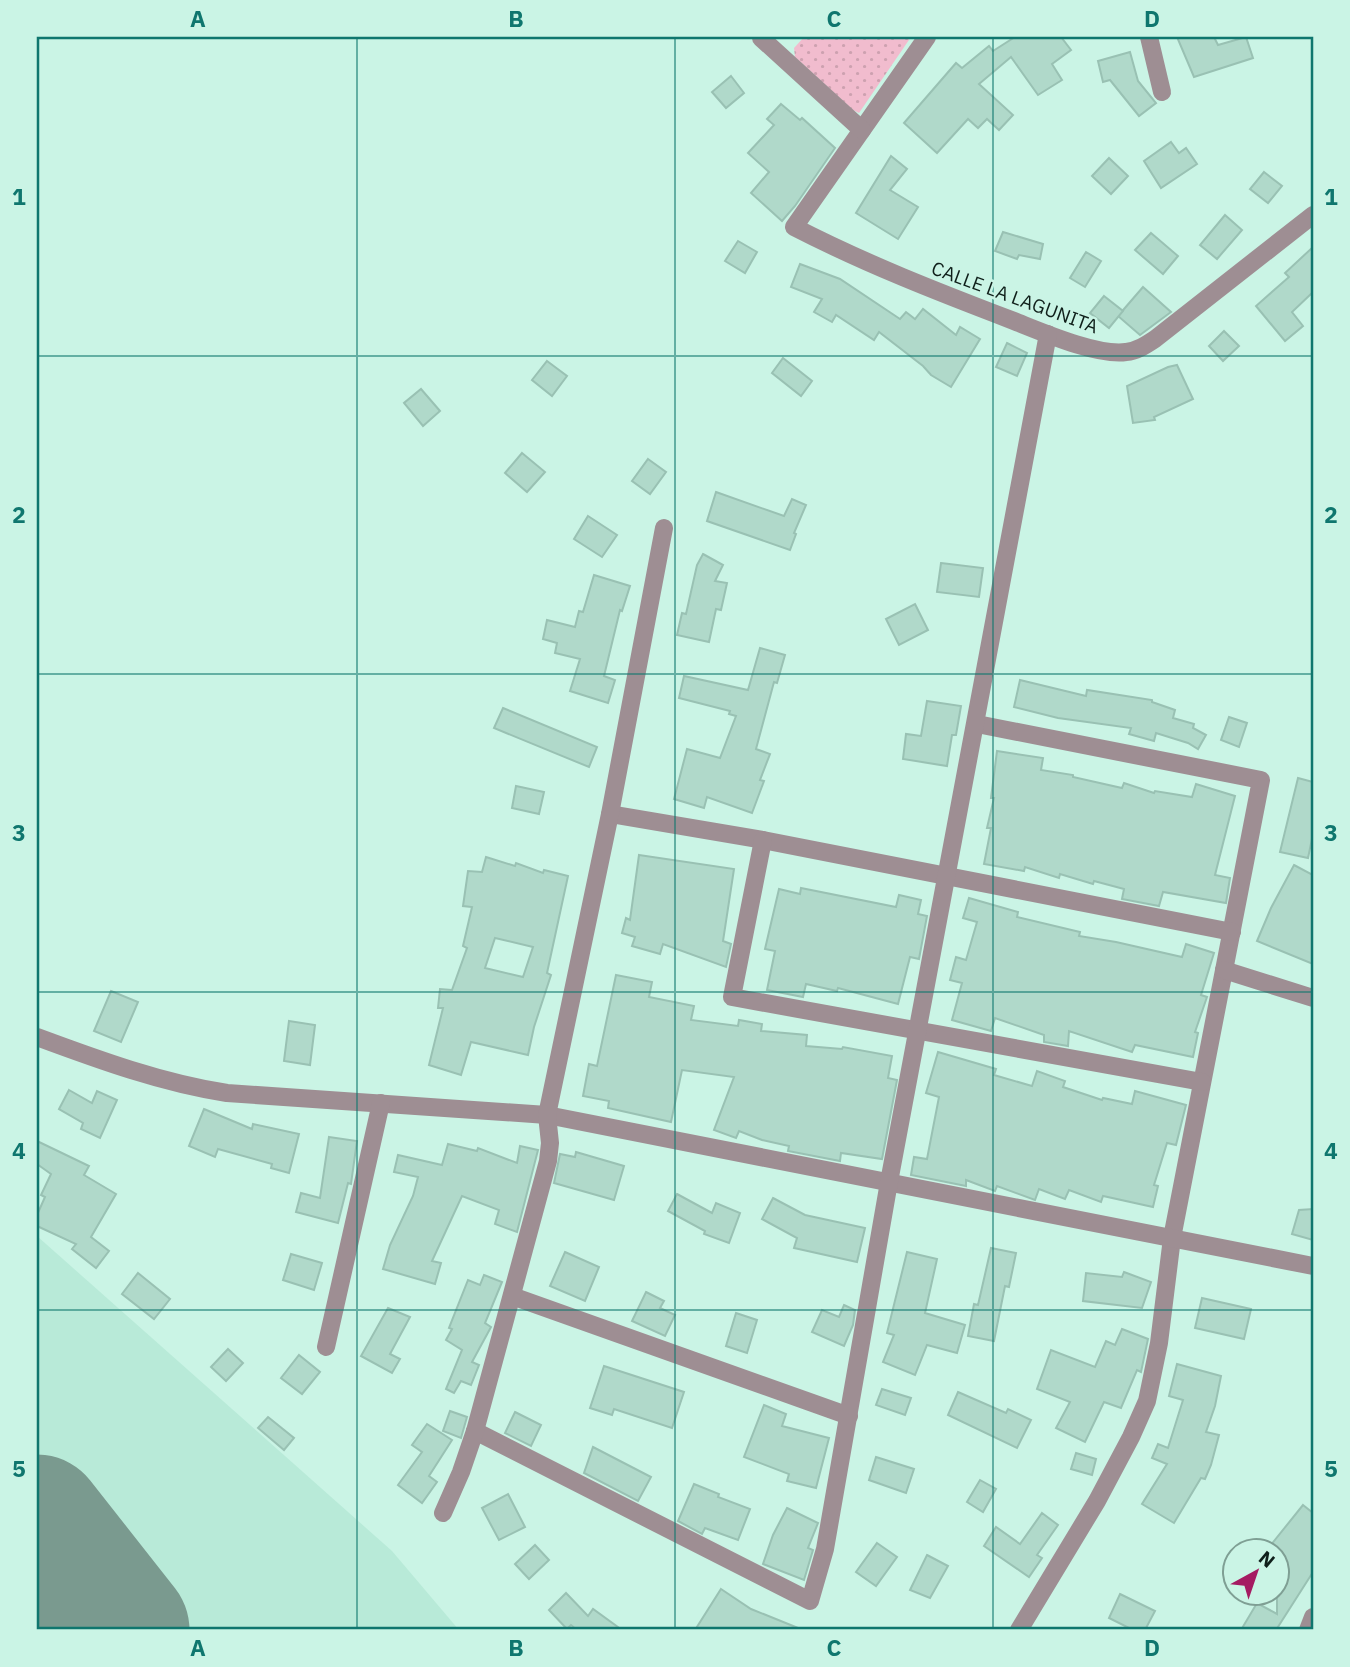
<svg xmlns="http://www.w3.org/2000/svg" width="1350" height="1667" font-family="'IBM Plex Sans',sans-serif">
  <defs>
    <pattern id="park-dots" width="8" height="8" patternUnits="userSpaceOnUse" patternTransform="scale(1.75)"><rect width="8" height="8" fill="#f1bcce"/><path d="M2 2h.1M6 6h.1" fill="none" stroke="#cda1b0" stroke-width="1.8" stroke-linecap="round"/></pattern>
  </defs>
  <rect width="100%" height="100%" fill="#caf4e5"/>
  <path fill="#b8ead8" d="M37 1236 392 1551 459 1630H37Z"/>
  <path fill="url(#park-dots)" d="M804 37H911L859 113 853 110 795 57 794 48Z"/>
  <g fill="none" stroke-linecap="round" stroke-linejoin="round">
    <path stroke="#7a9a8f" stroke-width="135" d="M37 1522 122 1630"/>
  </g>
  <g fill="#b0d9ca" stroke="#99c1b3" stroke-width="2" fill-rule="evenodd">
    <path d="M1015 37H1061L1071 50 1052 64 1062 80 1038 95 1011 57 979 84 1013 115 999 130 987 119 978 128 968 119 937 153 904 123 956 63 962 68 989 46 993 51Z"/>
    <path d="M1177 37H1214L1218 45 1246 37 1253 58 1194 77Z"/>
    <path d="M1130 52 1138 81 1156 103 1139 116 1110 80 1103 82 1098 61Z"/>
    <path d="M731 76 744 93 726 108 712 92Z"/>
    <path d="M781 104 800 120 802 118 835 148 795 206 782 221 751 193 769 172 748 153 774 125 767 119Z"/>
    <path d="M1171 142 1179 153 1186 148 1197 164 1161 188 1144 161Z"/>
    <path d="M891 156 907 169 890 190 918 207 898 239 856 213Z"/>
    <path d="M1109 158 1128 176 1111 194 1092 176Z"/>
    <path d="M1264 172 1282 186 1268 203 1250 189Z"/>
    <path d="M1225 215 1242 230 1217 259 1200 245Z"/>
    <path d="M1003 232 1043 244 1040 259 1019 255 1017 259 995 251Z"/>
    <path d="M1151 233 1178 256 1163 274 1135 250Z"/>
    <path d="M738 241 757 252 745 273 725 261Z"/>
    <path d="M1313 247V292L1292 312 1303 326 1285 341 1256 306 1289 277 1285 273Z"/>
    <path d="M1086 252 1101 261 1085 287 1070 278Z"/>
    <path d="M800 264 840 279 900 319 906 312 915 319 923 309 956 335 960 327 980 339 951 387 931 375 923 366 879 332 874 340 836 315 832 322 814 312 822 299 791 287Z"/>
    <path d="M1143 287 1171 312 1140 335 1118 316Z"/>
    <path d="M1104 296 1123 311 1109 328 1090 313Z"/>
    <path d="M1224 331 1239 346 1223 361 1209 346Z"/>
    <path d="M1007 343 1027 353 1017 376 996 367Z"/>
    <path d="M783 358 812 381 801 396 772 373Z"/>
    <path d="M547 361 567 376 552 396 532 380Z"/>
    <path d="M1177 365 1193 399 1154 417 1155 420 1133 423 1127 386 1168 367Z"/>
    <path d="M421 389 440 411 423 426 404 403Z"/>
    <path d="M522 453 545 472 527 492 505 473Z"/>
    <path d="M648 459 666 472 650 494 632 481Z"/>
    <path d="M716 492 784 516 792 499 806 505 794 533 796 534 790 550 707 521Z"/>
    <path d="M588 516 617 535 602 557 574 539Z"/>
    <path d="M703 554 723 565 715 581 727 583 721 610 716 609 709 642 677 635 682 613 686 614 697 565Z"/>
    <path d="M941 563 983 568 979 597 937 592Z"/>
    <path d="M594 575 630 586 622 611 620 610 604 676 615 680 608 703 570 691 580 659 555 653 557 643 543 639 547 620 575 627 579 611 583 612Z"/>
    <path d="M915 604 928 630 899 645 886 619Z"/>
    <path d="M760 648 785 655 777 683 774 682 756 749 770 754 760 780 764 781 752 813 707 797 704 808 674 799 687 749 720 758 736 716 729 714 730 711 679 698 684 676 748 690Z"/>
    <path d="M1020 680 1086 696 1087 690 1152 700V702L1175 710 1173 718 1194 724 1193 728 1206 735 1198 749 1188 743 1156 733 1154 741 1129 734 1131 728 1058 718 1014 707Z"/>
    <path d="M927 701 961 706 956 735H952L947 766 903 759 906 734 921 736Z"/>
    <path d="M503 708 597 747 589 767 494 728Z"/>
    <path d="M1229 717 1247 723 1239 747 1221 740Z"/>
    <path d="M997 751 1043 758 1041 770 1073 775V777L1122 788 1124 783 1154 793 1155 791 1192 797 1196 784 1235 796 1215 875 1230 878 1226 903 1163 892 1159 906 1122 899 1124 889 1094 881 1093 884 1060 874 1059 878 1025 867 1024 871 984 864 991 828H987L994 798H991Z"/>
    <path d="M1298 778 1313 782V834L1308 858 1280 852Z"/>
    <path d="M516 786 544 792 539 814 512 808Z"/>
    <path d="M639 855 734 869 723 941 731 944 726 967 663 944 660 954 632 946 635 937 622 933 626 918 630 920Z"/>
    <path d="M486 857 515 866 516 863 543 873 544 870 568 876 547 973 551 975 534 1027 528 1055 471 1042 461 1075 429 1065 443 1008H438L440 989 452 990 467 948 463 946 472 907 463 906 468 871 482 872ZM495 938 533 947 523 977 485 968Z"/>
    <path d="M1294 865 1313 875V964L1257 941 1271 908Z"/>
    <path d="M801 888 896 907 899 895 921 900 918 914 927 916 919 959 910 957 898 1004 838 988 837 991 806 984 803 997 767 990 775 951 765 949 779 889 800 894Z"/>
    <path d="M969 898 1018 912 1017 917 1080 932 1079 936 1116 942 1182 957 1186 944 1214 953 1201 995 1207 997 1195 1032 1198 1033 1193 1057 1135 1045 1132 1052 1069 1031 1068 1046 1044 1042V1035L995 1018 991 1031 952 1020 962 983 950 980 956 957 966 960 977 922 963 918Z"/>
    <path d="M616 975 652 982 649 997 694 1006 691 1020 738 1026 739 1020 762 1024 761 1031 807 1035 806 1046 842 1049 843 1047 892 1056 888 1078 897 1080 882 1159 841 1153 840 1161 788 1151 789 1146 762 1140 739 1131 736 1138 714 1130 734 1077 682 1070 671 1122 608 1108 609 1101 583 1096 589 1064 597 1066Z"/>
    <path d="M111 991 138 1002 121 1042 94 1031Z"/>
    <path d="M289 1021 315 1025 310 1065 284 1061Z"/>
    <path d="M938 1052 996 1069 994 1075 1032 1086 1037 1071 1065 1081 1063 1087 1102 1100 1103 1098 1132 1104 1135 1091 1186 1105 1176 1145 1167 1143 1154 1185 1158 1186 1153 1207 1103 1196 1101 1202 1069 1190 1065 1199 1039 1189 1035 1200 997 1186 995 1191 966 1180V1186L911 1175 914 1157 927 1159 939 1097 926 1093Z"/>
    <path d="M69 1090 92 1103 97 1091 117 1100 100 1138 81 1129 83 1123 59 1109Z"/>
    <path d="M204 1109 252 1129 253 1124 299 1134 289 1173 271 1168 272 1164 218 1149 215 1157 189 1146Z"/>
    <path d="M329 1137 357 1141 351 1184 348 1183 338 1223 296 1212 301 1193 320 1198Z"/>
    <path d="M37 1141 89 1166 84 1175 116 1194 91 1237 109 1251 96 1268 72 1249 76 1244 37 1226V1215L45 1197 41 1195 51 1174 37 1164Z"/>
    <path d="M448 1144 477 1151 478 1148 517 1163 520 1146 538 1150 517 1232 495 1224 499 1210 462 1196 432 1261 441 1263 435 1284 383 1269 390 1245 413 1196 418 1177 394 1172 398 1155 442 1165Z"/>
    <path d="M576 1152 624 1166 614 1200 554 1183 560 1154 575 1157Z"/>
    <path d="M677 1194 712 1213 716 1203 740 1213 729 1243 704 1234 705 1231 668 1211Z"/>
    <path d="M773 1198 805 1215 865 1228 857 1262 794 1248 797 1238 762 1219Z"/>
    <path d="M1313 1209V1240L1292 1234 1299 1210Z"/>
    <path d="M991 1248 1016 1253 1009 1287 1005 1286 994 1341 968 1336 974 1304 978 1305Z"/>
    <path d="M565 1252 599 1267 585 1301 550 1286Z"/>
    <path d="M907 1252 937 1259 925 1313 965 1325 957 1353 927 1345 915 1375 883 1362 894 1335 887 1333Z"/>
    <path d="M291 1254 322 1263 314 1290 283 1280Z"/>
    <path d="M1124 1272 1151 1282 1142 1308 1083 1301 1086 1273 1122 1277Z"/>
    <path d="M138 1273 170 1299 154 1319 122 1294Z"/>
    <path d="M484 1275 502 1282 485 1323 491 1327 472 1362 479 1365 471 1385 461 1381 454 1393 446 1389 462 1350 446 1340 452 1329 449 1328 468 1280 480 1285Z"/>
    <path d="M646 1292 664 1301 660 1308 675 1315 665 1336 632 1321Z"/>
    <path d="M1202 1298 1251 1309 1244 1339 1195 1328Z"/>
    <path d="M844 1305 855 1310 853 1325 844 1346 812 1332 822 1310 839 1317Z"/>
    <path d="M388 1308 410 1317 390 1354 400 1359 392 1373 361 1356Z"/>
    <path d="M736 1313 757 1320 747 1353 726 1346Z"/>
    <path d="M1122 1329 1148 1339 1141 1372 1137 1370 1121 1408 1104 1402 1085 1442 1056 1428 1070 1402 1037 1389 1051 1350 1095 1367 1106 1341 1115 1345Z"/>
    <path d="M228 1349 243 1363 226 1381 211 1367Z"/>
    <path d="M299 1355 320 1372 302 1394 281 1378Z"/>
    <path d="M1177 1364 1221 1376 1215 1406 1206 1432 1219 1435 1211 1465 1205 1479 1201 1478 1174 1523 1142 1504 1167 1464 1152 1458 1158 1444 1168 1448 1183 1400 1169 1396Z"/>
    <path d="M604 1366 684 1392 672 1428 614 1409 612 1415 590 1408Z"/>
    <path d="M882 1389 911 1398 905 1415 876 1405Z"/>
    <path d="M958 1392 1006 1413 1008 1409 1031 1420 1017 1448 948 1415Z"/>
    <path d="M764 1405 786 1414 782 1426 829 1438 816 1488 787 1481 789 1474 744 1457Z"/>
    <path d="M450 1411 467 1417 461 1438 443 1431Z"/>
    <path d="M515 1412 541 1425 531 1446 505 1433Z"/>
    <path d="M268 1417 294 1438 284 1450 258 1428Z"/>
    <path d="M427 1424 452 1440 429 1476 437 1482 422 1503 398 1485 422 1452 412 1445Z"/>
    <path d="M593 1447 651 1477 638 1501 584 1473Z"/>
    <path d="M1076 1453 1096 1459 1092 1475 1071 1469Z"/>
    <path d="M876 1457 914 1469 906 1493 869 1480Z"/>
    <path d="M980 1480 996 1489 983 1512 967 1502Z"/>
    <path d="M694 1484 719 1494 718 1497 750 1509 738 1540 705 1528 702 1534 678 1521Z"/>
    <path d="M508 1494 525 1527 499 1540 482 1508Z"/>
    <path d="M1303 1505 1313 1513V1572L1276 1630H1241L1257 1603 1277 1614V1551H1266Z"/>
    <path d="M787 1508 818 1523 808 1548 813 1550 804 1580 763 1564 773 1535Z"/>
    <path d="M1042 1513 1058 1525 1037 1555 1042 1558 1029 1577 984 1546 996 1527 1020 1544Z"/>
    <path d="M877 1543 897 1557 876 1586 856 1572Z"/>
    <path d="M535 1545 549 1560 529 1579 515 1564Z"/>
    <path d="M927 1555 948 1566 930 1598 910 1590Z"/>
    <path d="M721 1589 751 1609 803 1630H695Z"/>
    <path d="M566 1593 588 1616 593 1609 622 1630H577L571 1625 567 1629 549 1610Z"/>
    <path d="M1120 1594 1155 1611 1145 1630H1133L1109 1618Z"/>
  </g>
  <g fill="none" stroke-linecap="round" stroke-linejoin="round">
    <g stroke="#9e8e93" stroke-width="18">
      <path d="M927 37 794 227C866 264 938 292 1014 321 1042 332 1097 356 1126 352 1137 351 1146 345 1155 339L1313 215"/>
      <path d="M1149 37 1162 92"/>
      <path d="M761 38 862 130"/>
      <path d="M977 724 1261 780 1172 1238 1159 1343 1147 1401 1131 1437 1097 1501 1019 1630"/>
      <path d="M610 814 763 840 1232 932"/>
      <path d="M763 840 732 997 1202 1082"/>
      <path d="M1224 970 1313 998"/>
      <path d="M37 1037C99 1060 162 1083 227 1093L547 1115 1313 1266"/>
      <path d="M512 1296 849 1416"/>
      <path d="M326 1347 381 1103"/>
      <path d="M475 1431 810 1601 825 1549 889 1182 1048 334"/>
      <path d="M443 1513 461 1472 475 1431 548 1161 550 1143 547 1115 610 814 664 528"/>
      <path d="M1308 1630 1313 1617"/>
    </g>
  </g>
  <path fill="none" stroke="#0f766e" stroke-width="2" stroke-opacity="0.55" d="M357 37V1630M675 37V1630M993 37V1630M37 356H1313M37 674H1313M37 992H1313M37 1310H1313"/>
  <g text-anchor="middle" stroke-width="5" stroke-linejoin="round" paint-order="stroke">
    <g font-size="19" fill="#0f1f1a" stroke="#caf4e5">
      <text transform="translate(1015 297) rotate(20)" y="7">CALLE LA LAGUNITA</text>
    </g>
  </g>
  <rect width="1350" height="1667" fill="none" stroke="#caf4e5" stroke-width="77"/>
  <g transform="translate(1256 1572) rotate(40)"><circle r="33" fill="#caf4e5" stroke="#7f9f94" stroke-width="2"/>
  <path d="M0-5L12 26L0 18L-12 26Z" fill="#a51b62"/>
  <text y="-10" font-size="19" font-weight="bold" text-anchor="middle" fill="#0f1f1a">N</text>
  </g>
  <rect x="38" y="38" width="1274" height="1590" fill="none" stroke="#0f766e" stroke-width="2.5"/>
  <g font-size="23" text-anchor="middle" font-weight="bold" fill="#0f766e">
    <text x="198" y="27">A</text>
    <text x="516" y="27">B</text>
    <text x="834" y="27">C</text>
    <text x="1152" y="27">D</text>
    <text x="19" y="205">1</text>
    <text x="1331" y="205">1</text>
    <text x="19" y="523">2</text>
    <text x="1331" y="523">2</text>
    <text x="19" y="841">3</text>
    <text x="1331" y="841">3</text>
    <text x="19" y="1159">4</text>
    <text x="1331" y="1159">4</text>
    <text x="19" y="1477">5</text>
    <text x="1331" y="1477">5</text>
    <text x="198" y="1656">A</text>
    <text x="516" y="1656">B</text>
    <text x="834" y="1656">C</text>
    <text x="1152" y="1656">D</text>
  </g>
</svg>
